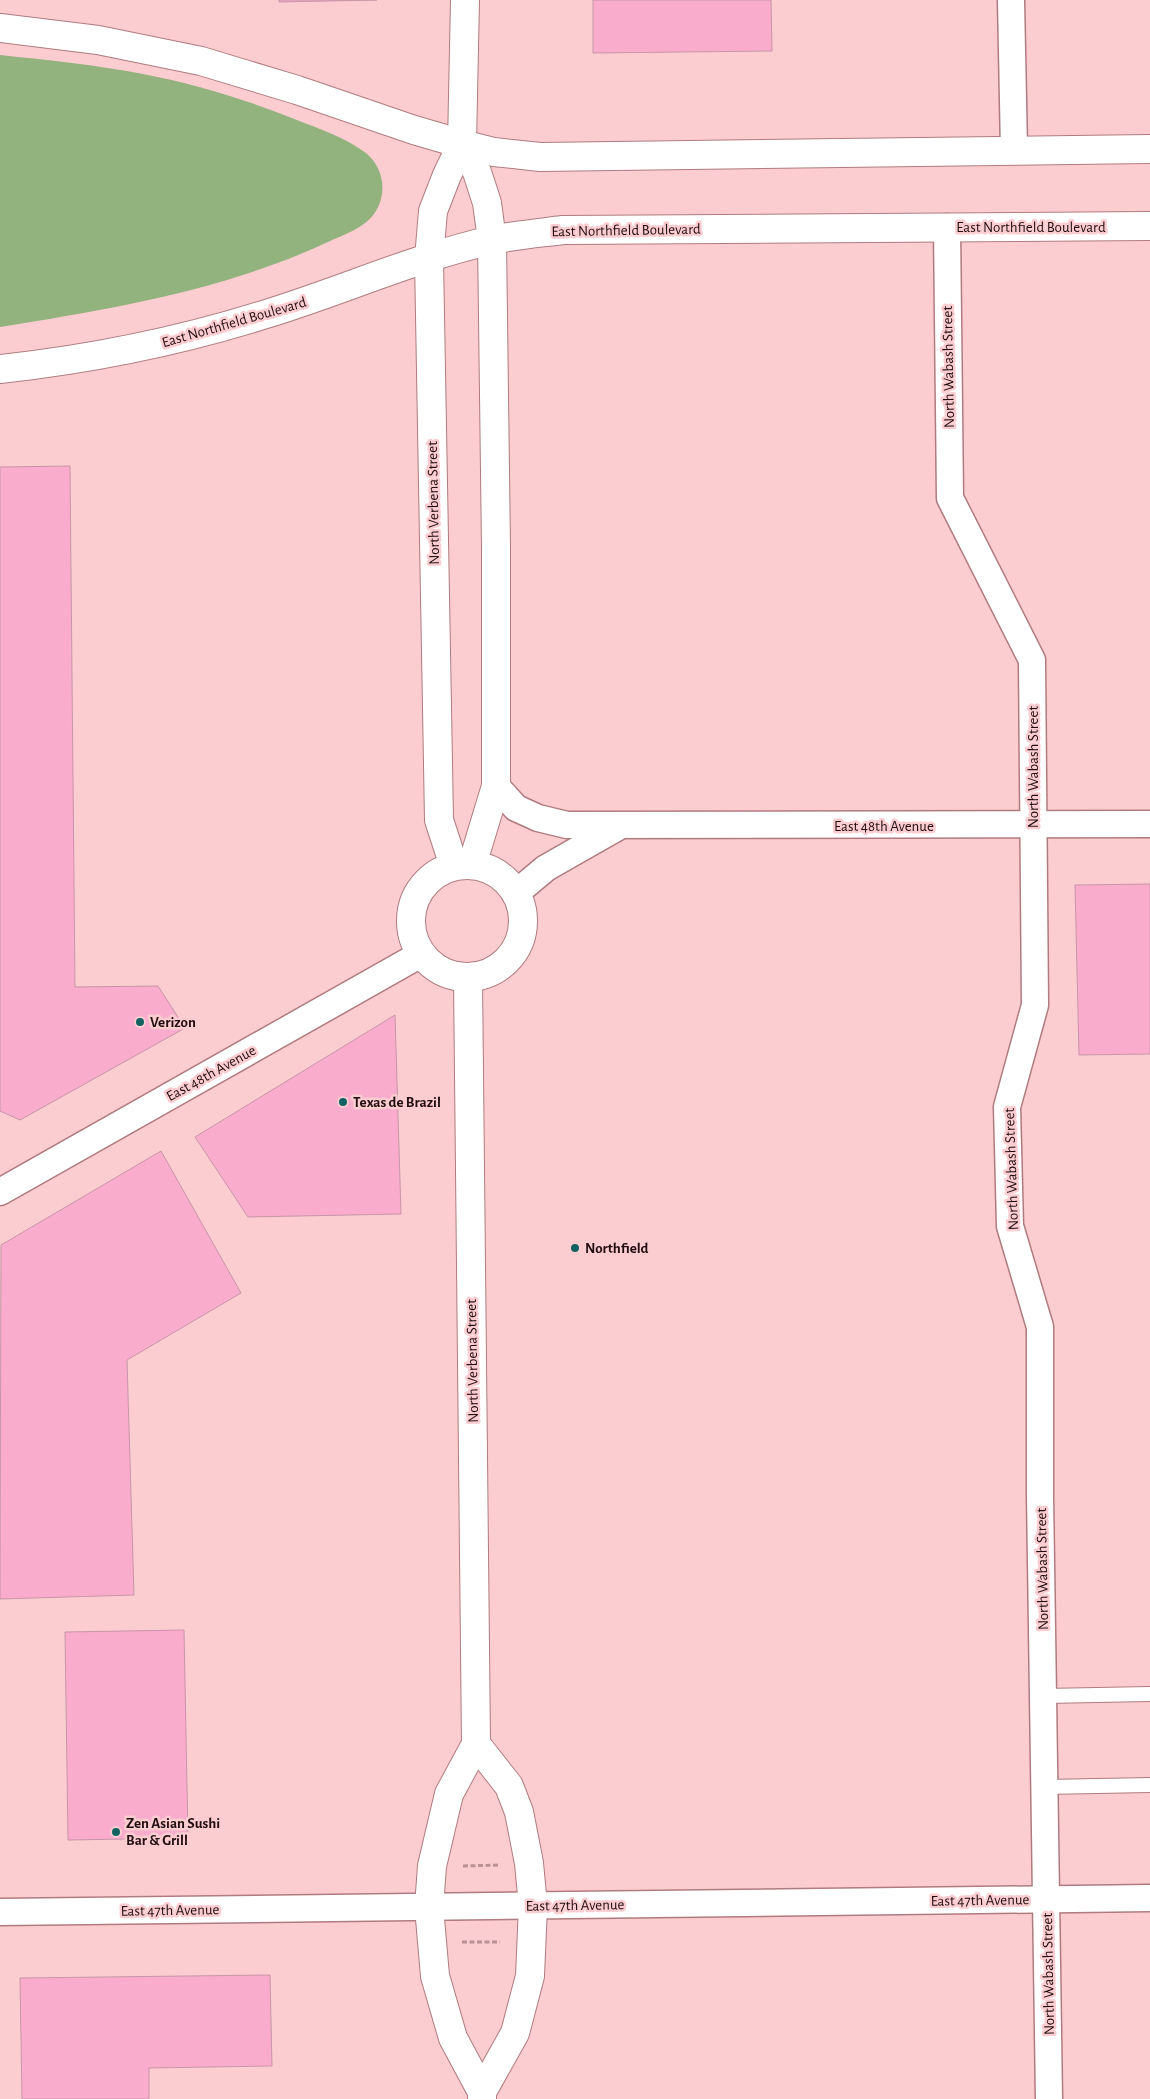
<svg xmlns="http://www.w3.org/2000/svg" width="1150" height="2099" font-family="'Alegreya Sans',sans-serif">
  <rect width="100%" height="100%" fill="#fccdd0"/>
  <path fill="#93b37e" d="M0 55C48 60 96 65 143 74 196 84 247 100 297 120 320 129 346 138 366 153 384 168 388 194 374 214 364 228 343 235 328 242 225 290 111 309 0 327Z"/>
  <g fill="#f9accb" stroke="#c895a9">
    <path d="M279 0H377L279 2Z"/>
    <path d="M593 0H771L772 51 593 53Z"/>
    <path d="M70 466 75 987 158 986 185 1028 20 1120 0 1111V467Z"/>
    <path d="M1150 884V1054L1079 1055 1075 885Z"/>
    <path d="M395 1015 401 1214 248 1217 195 1137Z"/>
    <path d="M161 1151 241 1293 127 1360 134 1595 0 1599 1 1245Z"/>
    <path d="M184 1630 188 1838 68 1840 65 1632Z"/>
    <path d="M270 1975 272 2066 149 2068V2099H22L20 1978Z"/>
  </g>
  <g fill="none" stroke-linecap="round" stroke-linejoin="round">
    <defs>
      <g id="lane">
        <path d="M1044 1696 1150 1694"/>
        <path d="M1045 1787 1150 1785"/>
      </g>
      <g id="street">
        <path d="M1011 0 1014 150"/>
        <path d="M947 227 950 498 1032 660 1035 1005 1007 1107 1010 1226 1040 1327V1495L1049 2099"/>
        <path d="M496 786 516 808 538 818 567 825 1150 824"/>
        <path d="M516 893 546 868 618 827"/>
        <path d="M0 1192 421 954"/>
        <path d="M0 1912 1150 1898"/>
      </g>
      <g id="secondary">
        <path d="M0 28 98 40 201 61 297 90 414 130 462 144 494 152 540 157 1150 149"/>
        <path d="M462 144 477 172 487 203 492 240 496 548V786L472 865"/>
        <path d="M0 369C92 359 177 342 266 314 341 291 414 258 492 240 515 235 539 233 563 230L1150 226"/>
        <circle cx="467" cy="921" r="56"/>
        <path d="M454 866 439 820 429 259 433 211 447 175 462 144 465 0"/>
        <path d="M468 978 476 1744 449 1794 432 1866 429 1907 435 1976 453 2038 482 2092V2099"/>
        <path d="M476 1744 509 1786 519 1812 529 1863 533 1906 530 1976 515 2033 482 2092"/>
      </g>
    </defs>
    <use href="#lane" stroke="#b07b7f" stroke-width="16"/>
    <use href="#street" stroke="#b07b7f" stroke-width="29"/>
    <use href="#secondary" stroke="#b07b7f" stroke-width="30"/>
    <g stroke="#b89295" stroke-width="3" stroke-dasharray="5 2.5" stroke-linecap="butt">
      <path d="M463 1866 499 1865"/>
      <path d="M462 1942H500"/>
    </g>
    <use href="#lane" stroke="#fff" stroke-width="14"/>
    <use href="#street" stroke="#fff" stroke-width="26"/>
    <use href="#secondary" stroke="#fff" stroke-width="28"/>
  </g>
  <g fill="#126261" stroke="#fccdd0" stroke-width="2">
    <circle cx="140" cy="1022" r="5"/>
    <circle cx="343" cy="1102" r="5"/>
    <circle cx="575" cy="1248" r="5"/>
    <circle cx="116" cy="1832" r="5"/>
  </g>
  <g text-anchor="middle" stroke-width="5" stroke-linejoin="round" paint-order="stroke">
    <g font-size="15" fill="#210e10" stroke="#fccdd0">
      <text x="1031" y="232">East Northfield Boulevard</text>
      <text transform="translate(626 230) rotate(-1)" y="5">East Northfield Boulevard</text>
      <text transform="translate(234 322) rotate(-16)" y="5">East Northfield Boulevard</text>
      <text transform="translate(948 367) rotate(-91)" y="5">North Wabash Street</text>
      <text transform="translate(433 503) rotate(-91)" y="5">North Verbena Street</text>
      <text transform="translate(1033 767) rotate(-90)" y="5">North Wabash Street</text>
      <text x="884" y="831">East 48th Avenue</text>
      <text transform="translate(211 1073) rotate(-29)" y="5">East 48th Avenue</text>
      <text transform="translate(1011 1169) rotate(-92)" y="5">North Wabash Street</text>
      <text transform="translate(472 1361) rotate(-91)" y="5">North Verbena Street</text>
      <text transform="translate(1042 1569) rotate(-91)" y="5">North Wabash Street</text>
      <text transform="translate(980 1900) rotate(-1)" y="5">East 47th Avenue</text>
      <text transform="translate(575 1905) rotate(-1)" y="5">East 47th Avenue</text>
      <text transform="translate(170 1910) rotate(-1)" y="5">East 47th Avenue</text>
      <text transform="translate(1048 1974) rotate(-91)" y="5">North Wabash Street</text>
    </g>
    <g font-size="15" font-weight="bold" fill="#210e10" stroke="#fccdd0" text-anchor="start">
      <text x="150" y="1027">Verizon</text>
      <text x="353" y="1107">Texas de Brazil</text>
      <text x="585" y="1253">Northfield</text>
      <text x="126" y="1828">Zen Asian Sushi<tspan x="126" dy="17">Bar &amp; Grill</tspan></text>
    </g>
  </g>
</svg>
